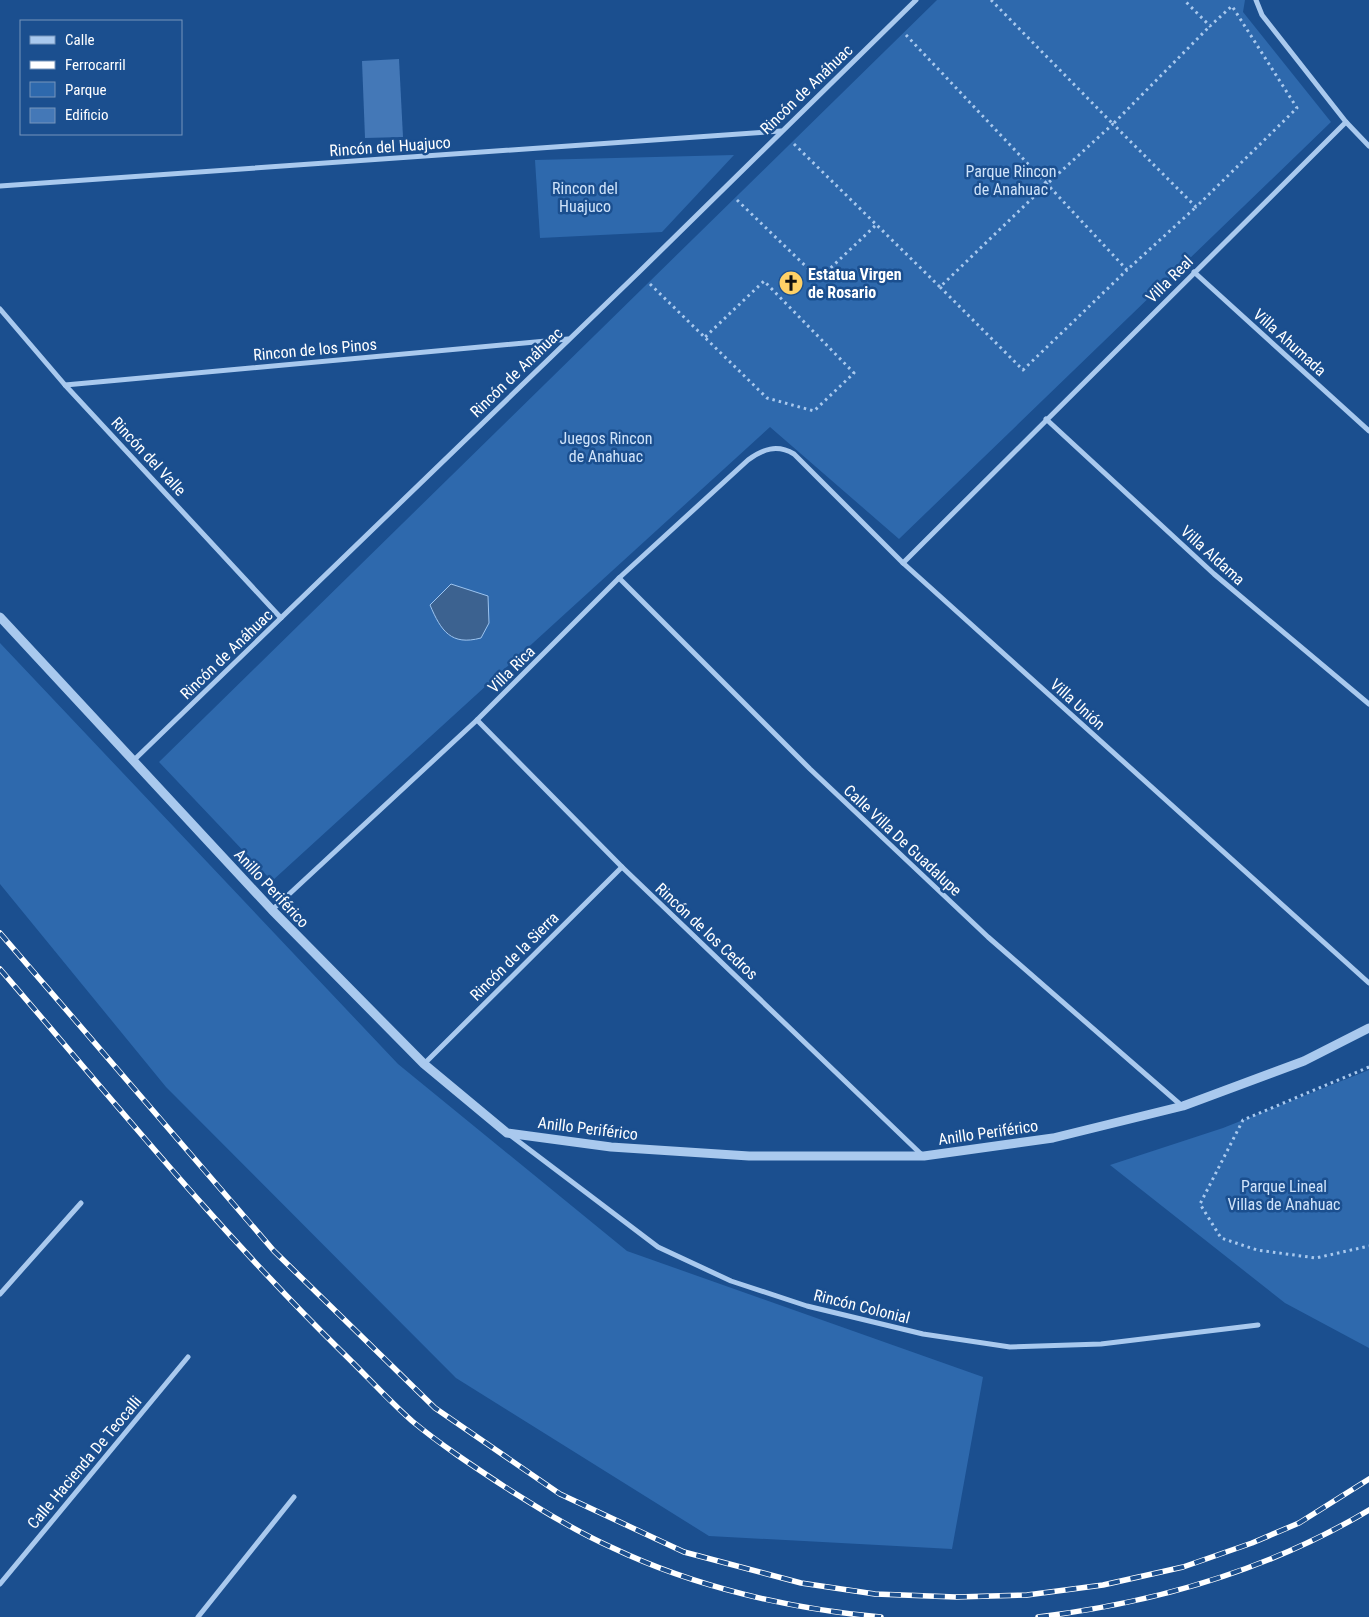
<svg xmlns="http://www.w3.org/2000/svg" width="1369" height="1617" font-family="'Roboto Condensed',sans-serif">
  <rect width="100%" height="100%" fill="#1b4f8f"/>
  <g fill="#2e69ad">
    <path d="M937 0H1245L1243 12 1331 122 899 539 770 427 272 881 159 762Z"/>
    <path d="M734 155 662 232 540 238 535 160Z"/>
    <path d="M0 643 398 1064 627 1251 983 1377 952 1549 709 1536 456 1378 166 1087 0 884Z"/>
    <path d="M1369 1070V1348L1285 1303 1110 1165 1223 1128Z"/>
  </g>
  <path fill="#3c6290" stroke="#9cc4f0" d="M451 584 488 596 489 623 481 638C451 646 441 631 430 605Z"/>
  <path fill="#4478b7" d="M399 59 403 137 365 138 362 61Z"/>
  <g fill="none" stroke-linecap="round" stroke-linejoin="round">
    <g stroke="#a9c9ee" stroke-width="3" stroke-dasharray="2.5 4" stroke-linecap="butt">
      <path d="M991 0 1113 124 1210 26"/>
      <path d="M906 35 1047 184 1113 124 1196 207 1297 108 1232 6 1210 26 1184 0"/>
      <path d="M794 144 940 287 1047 184 1127 270 1196 207"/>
      <path d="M737 200 819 279 877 224"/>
      <path d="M650 284 767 398 814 411 854 373 764 281 704 338"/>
      <path d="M940 287 1023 370 1127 270"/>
      <path d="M1369 1067 1243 1120 1200 1204 1221 1238 1257 1250 1316 1258 1369 1246"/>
    </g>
    <g stroke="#a9c9ee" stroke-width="5">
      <path d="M1256 0 1262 15 1346 122 1369 146"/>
      <path d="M0 186 781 131"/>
      <path d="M1194 272 1369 431"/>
      <path d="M0 309 65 385 281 618"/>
      <path d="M65 385 568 339"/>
      <path d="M1046 419 1214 574 1369 704"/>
      <path d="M903 563 1346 122"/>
      <path d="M619 578 810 769 988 937 1182 1106"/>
      <path d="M477 720 622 867 923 1156"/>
      <path d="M133 761 639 272 916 0"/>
      <path d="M272 910 477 720 619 578 748 460C763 449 777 444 794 454L903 563 1369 983"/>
      <path d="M424 1064 622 867"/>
      <path d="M510 1135 658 1247 731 1281 807 1306 923 1334 1010 1347 1101 1344 1258 1325"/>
      <path d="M0 1294 81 1203"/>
      <path d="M0 1584 188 1357"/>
      <path d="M198 1617 294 1497"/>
    </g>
    <path stroke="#a9c9ee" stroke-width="9" d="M0 617 272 910 424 1064 507 1133 611 1147 749 1156H924L1053 1138 1183 1106 1304 1061 1369 1028"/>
    <defs>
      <g id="rail">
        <path d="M0 933 274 1251 435 1408 560 1494 684 1552 801 1583 875 1594 956 1597 1027 1595 1103 1585 1183 1567 1252 1543 1299 1523 1369 1479"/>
        <path d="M0 969C111 1098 218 1230 339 1349 364 1373 387 1399 412 1421 441 1445 473 1466 505 1487 540 1509 575 1531 613 1548 695 1587 790 1609 881 1617"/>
        <path d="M1038 1617C1153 1603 1269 1570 1369 1510"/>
      </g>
    </defs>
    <use href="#rail" stroke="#fff" stroke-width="5.5"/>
    <use href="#rail" stroke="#1b4f8f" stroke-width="4" stroke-dasharray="11" stroke-linecap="butt"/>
  </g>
  <defs>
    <symbol id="church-disc" viewBox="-11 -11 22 22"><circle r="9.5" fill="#ffd166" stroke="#1b4f8f"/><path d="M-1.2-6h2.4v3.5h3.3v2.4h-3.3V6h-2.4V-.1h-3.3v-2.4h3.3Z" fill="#111"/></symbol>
  </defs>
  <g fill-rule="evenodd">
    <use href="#church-disc" x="777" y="269" width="28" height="28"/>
  </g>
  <g text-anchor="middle" stroke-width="5" stroke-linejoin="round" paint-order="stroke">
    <g font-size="16" fill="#fff" stroke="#1b4f8f">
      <text transform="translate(806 89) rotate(-44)" y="6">Rincón de Anáhuac</text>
      <text transform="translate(390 146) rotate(-4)" y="6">Rincón del Huajuco</text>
      <text transform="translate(1169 279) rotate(-45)" y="6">Villa Real</text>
      <text transform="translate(1290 342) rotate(42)" y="6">Villa Ahumada</text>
      <text transform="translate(315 349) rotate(-5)" y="6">Rincon de los Pinos</text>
      <text transform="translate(516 372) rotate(-44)" y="6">Rincón de Anáhuac</text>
      <text transform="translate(149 456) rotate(47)" y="6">Rincón del Valle</text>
      <text transform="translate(1213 555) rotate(42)" y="6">Villa Aldama</text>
      <text transform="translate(226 654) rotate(-44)" y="6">Rincón de Anáhuac</text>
      <text transform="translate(511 669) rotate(-45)" y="6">Villa Rica</text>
      <text transform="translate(1078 704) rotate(42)" y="6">Villa Unión</text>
      <text transform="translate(903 840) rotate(43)" y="6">Calle Villa De Guadalupe</text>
      <text transform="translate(272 888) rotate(47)" y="6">Anillo Periférico</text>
      <text transform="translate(707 931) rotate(43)" y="6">Rincón de los Cedros</text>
      <text transform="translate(514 956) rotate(-45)" y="6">Rincón de la Sierra</text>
      <text transform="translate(588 1128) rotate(7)" y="6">Anillo Periférico</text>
      <text transform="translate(988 1132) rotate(-8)" y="6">Anillo Periférico</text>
      <text transform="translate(862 1306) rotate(14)" y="6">Rincón Colonial</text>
      <text transform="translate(84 1462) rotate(-50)" y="6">Calle Hacienda De Teocalli</text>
    </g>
    <g font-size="16" fill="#cfe3fa" stroke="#1b4f8f">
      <text x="1011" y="177">Parque Rincon<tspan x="1011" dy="18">de Anahuac</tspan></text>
      <text x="585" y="194">Rincon del<tspan x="585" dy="18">Huajuco</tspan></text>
      <text x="606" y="444">Juegos Rincon<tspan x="606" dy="18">de Anahuac</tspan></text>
      <text x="1284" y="1192">Parque Lineal<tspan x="1284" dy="18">Villas de Anahuac</tspan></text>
    </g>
    <g font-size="16" font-weight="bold" fill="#fff" stroke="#1b4f8f" text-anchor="start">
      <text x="808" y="280">Estatua Virgen<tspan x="808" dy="18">de Rosario</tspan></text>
    </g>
  </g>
  <rect x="20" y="20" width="162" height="115" fill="#1b4f8f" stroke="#7695bc"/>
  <rect x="30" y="36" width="25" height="8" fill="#a9c9ee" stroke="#7695bc"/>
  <text x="65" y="45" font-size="15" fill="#ffffff">Calle</text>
  <rect x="30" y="61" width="25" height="8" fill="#ffffff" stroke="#7695bc"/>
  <text x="65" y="70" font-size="15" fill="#ffffff">Ferrocarril</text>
  <rect x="30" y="82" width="25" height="15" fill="#2e69ad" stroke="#7695bc"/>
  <text x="65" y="95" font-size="15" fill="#ffffff">Parque</text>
  <rect x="30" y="108" width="25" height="15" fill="#4478b7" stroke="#7695bc"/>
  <text x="65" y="120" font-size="15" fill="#ffffff">Edificio</text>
</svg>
